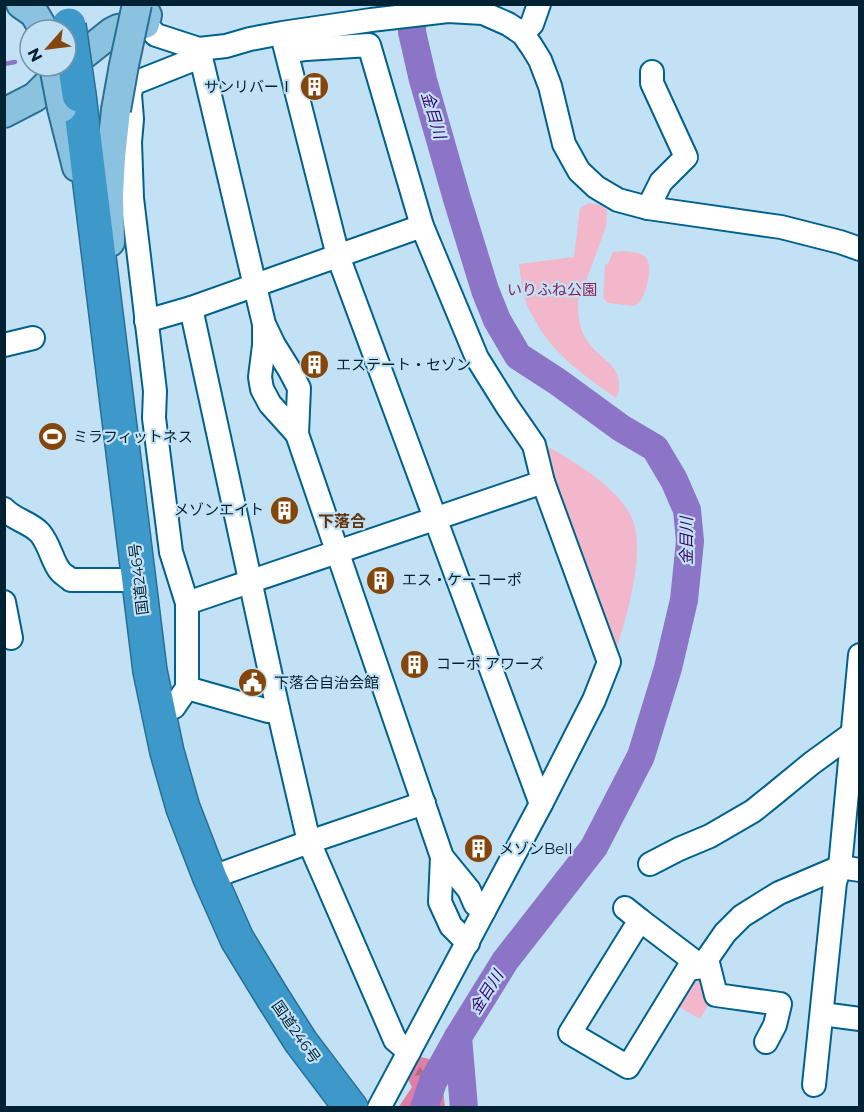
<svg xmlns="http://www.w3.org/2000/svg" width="864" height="1112" font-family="Montserrat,'Noto Sans JP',sans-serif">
  <defs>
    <pattern id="forest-firs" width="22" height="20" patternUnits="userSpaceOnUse" patternTransform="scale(1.5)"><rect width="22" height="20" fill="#df7fa5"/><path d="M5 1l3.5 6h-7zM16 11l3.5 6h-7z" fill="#b26887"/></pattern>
  </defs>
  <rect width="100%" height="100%" fill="#c3e1f4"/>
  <path fill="url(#forest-firs)" d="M417 1056 433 1060 441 1071 445 1107 398 1108 412 1087 407 1078Z"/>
  <g fill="#f3b7cc">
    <path d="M589 203 598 204 607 210 606 227 578 302C578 315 579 328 586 339 596 357 619 363 619 384 619 390 619 393 616 398 585 376 554 355 536 322 533 316 529 311 527 305 522 292 521 278 519 264L574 257 580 208Z"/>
    <path d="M624 251C630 252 638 252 643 255 655 261 647 291 641 300 638 304 637 304 634 306L608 303 603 298 605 265 608 264 613 252Z"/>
    <path d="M550 448C577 463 617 488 631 516 648 551 625 621 614 657L541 452Z"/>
    <path d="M698 973 711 1001 700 1019 674 1004Z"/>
  </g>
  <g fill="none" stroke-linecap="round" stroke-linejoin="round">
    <path stroke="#8c74c7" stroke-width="4.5" d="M4 64 15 62"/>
    <g stroke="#8c74c7" stroke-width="28">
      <path d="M412 4V32L423 80 457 199 485 290 497 320 518 356 558 382 621 428 655 448 674 480 687 510 690 541 684 600 668 668 641 756 594 847 505 961 458 1037 433 1082 424 1108"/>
      <path d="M458 1037 464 1108"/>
    </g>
    <defs>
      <g id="minor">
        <path d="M145 24 156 35 199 49 226 46 250 39 282 33 371 20 448 11 483 13 508 24 523 34 532 47 540 60 550 86 564 144 579 171 596 187 618 200 648 208 781 227 840 242 860 249"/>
        <path d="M523 34 532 24 539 4"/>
        <path d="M283 39 338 256 541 804"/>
        <path d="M199 49 264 324 274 345 289 369 299 388 297 434 442 857 469 890 475 904 484 911"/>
        <path d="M287 52 306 49 369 45 422 226 477 358 507 406 534 445 543 482 609 662 594 700 541 804 379 1108"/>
        <path d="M648 208 661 182 686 157 652 83V72"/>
        <path d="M191 308 278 709 309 842 395 1040 409 1052"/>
        <path d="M146 321 191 308 422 226"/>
        <path d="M264 326V345L260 377 262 389 270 404 297 434"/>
        <path d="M4 345 33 338"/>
        <path d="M4 509C14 520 30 522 40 533 50 545 52 561 60 571 63 575 68 577 71 580H139"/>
        <path d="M4 602 11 638"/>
        <path d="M187 603 543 482"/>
        <path d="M187 688 268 711 278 709"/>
        <path d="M174 707 187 688V603L171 552 154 418 155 391 132 198 130 142 132 119 130 95 132 84 200 57"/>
        <path d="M442 857 440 902 451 926 468 943"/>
        <path d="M650 864 679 849 710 836 753 811 773 795 812 763 852 734"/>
        <path d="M210 878 309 842 424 803"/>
        <path d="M625 908 640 920 702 967"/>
        <path d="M640 920 570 1033 628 1067 688 969 702 967 707 959"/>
        <path d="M822 1014 860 1019"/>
        <path d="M766 1042 775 1025 780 1004 716 995 707 959 725 933 742 916 779 893 840 867 860 870"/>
        <path d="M814 1085 835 882 840 867 860 655"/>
      </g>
      <g id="major">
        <path d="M21 4 34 13 44 30"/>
        <path d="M62 108 77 167"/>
        <path d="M4 113 35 97 54 78 112 32 118 29 145 24 147 15"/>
        <path d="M110 242 109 195 111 157 116 110"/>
      </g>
      <path id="highway" d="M79 95 150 671 167 752 183 808 210 878 237 939 273 998 301 1042 351 1108"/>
    </defs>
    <use href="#minor" stroke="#00628c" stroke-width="26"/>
    <use href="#major" stroke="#286f96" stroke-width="32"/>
    <use href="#highway" stroke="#286f96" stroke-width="36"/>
    <use href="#minor" stroke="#fff" stroke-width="22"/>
    <use href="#major" stroke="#8bc2e0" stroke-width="28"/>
    <use href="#highway" stroke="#3e99cb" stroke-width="33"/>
    <defs>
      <g id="major-bridge">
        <path d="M54 66 62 108"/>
        <path d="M116 110 124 65 137 4"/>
      </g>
      <path id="highway-bridge" d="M69 25 79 95"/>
    </defs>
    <use href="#major-bridge" stroke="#286f96" stroke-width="32" stroke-linecap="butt"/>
    <use href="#highway-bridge" stroke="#286f96" stroke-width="36" stroke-linecap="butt"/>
    <use href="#major-bridge" stroke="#8bc2e0" stroke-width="28"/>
    <use href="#highway-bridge" stroke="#3e99cb" stroke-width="33"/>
  </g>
  <defs>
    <symbol id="building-disc" viewBox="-11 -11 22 22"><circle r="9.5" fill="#85460b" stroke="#c3e1f4"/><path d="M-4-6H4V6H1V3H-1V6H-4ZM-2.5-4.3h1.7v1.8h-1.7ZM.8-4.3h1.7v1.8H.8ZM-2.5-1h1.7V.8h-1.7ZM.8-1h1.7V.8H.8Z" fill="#fff"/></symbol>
    <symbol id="stadium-disc" viewBox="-11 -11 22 22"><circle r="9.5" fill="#85460b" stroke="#c3e1f4"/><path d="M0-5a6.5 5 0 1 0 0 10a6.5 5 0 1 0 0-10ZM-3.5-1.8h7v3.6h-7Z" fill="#fff"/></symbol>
    <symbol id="civic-disc" viewBox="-11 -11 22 22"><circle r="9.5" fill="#85460b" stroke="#c3e1f4"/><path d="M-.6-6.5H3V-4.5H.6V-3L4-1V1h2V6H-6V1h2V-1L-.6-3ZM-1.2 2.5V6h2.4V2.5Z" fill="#fff"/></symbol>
  </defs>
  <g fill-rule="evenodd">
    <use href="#building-disc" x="298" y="70" width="33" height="33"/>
    <use href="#building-disc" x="298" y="348" width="33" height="33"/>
    <use href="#stadium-disc" x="36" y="420" width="33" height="33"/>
    <use href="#building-disc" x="268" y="494" width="33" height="33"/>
    <use href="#building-disc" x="364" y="564" width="33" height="33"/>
    <use href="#building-disc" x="398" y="648" width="33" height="33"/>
    <use href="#civic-disc" x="236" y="666" width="33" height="33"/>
    <use href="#building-disc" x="462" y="832" width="33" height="33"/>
  </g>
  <g text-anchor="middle" stroke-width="4.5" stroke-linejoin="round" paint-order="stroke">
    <g font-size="15" fill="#023" stroke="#c3e1f4" text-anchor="start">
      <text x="294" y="92" text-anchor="end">サンリバーⅠ</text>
      <text x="336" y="370">エステート・セゾン</text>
      <text x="73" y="442">ミラフィットネス</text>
      <text x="264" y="515" text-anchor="end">メゾンエイト</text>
      <text x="402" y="585">エス・ケーコーポ</text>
      <text x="436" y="669">コーポ アワーズ</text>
      <text x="274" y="688">下落合自治会館</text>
      <text x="499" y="854">メゾンBell</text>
    </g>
    <g font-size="15" fill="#8f1d55" stroke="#c3e1f4">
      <text x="552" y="295">いりふね公園</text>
    </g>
    <g font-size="15" fill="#023" stroke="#c3e1f4">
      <text transform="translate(139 579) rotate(-97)" y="5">国道246号</text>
      <text transform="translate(296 1032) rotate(55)" y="5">国道246号</text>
    </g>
    <g font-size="16" font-style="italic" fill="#37046e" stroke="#c3e1f4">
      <text transform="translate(434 115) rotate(73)" y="6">金目川</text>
      <text transform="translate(686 541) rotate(-90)" y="6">金目川</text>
      <text transform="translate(486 992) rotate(-58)" y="6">金目川</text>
    </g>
    <g font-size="16" font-weight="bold" fill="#60340f" stroke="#c3e1f4">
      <text x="342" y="527">下落合</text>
    </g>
  </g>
  <rect width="864" height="1112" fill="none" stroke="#002233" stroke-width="12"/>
  <g transform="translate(48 48) rotate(242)"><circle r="28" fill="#c3e1f4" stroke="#7595a7" stroke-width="1.5"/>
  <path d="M0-4.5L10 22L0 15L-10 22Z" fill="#85460b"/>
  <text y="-9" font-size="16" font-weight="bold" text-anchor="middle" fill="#002233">N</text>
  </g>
</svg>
